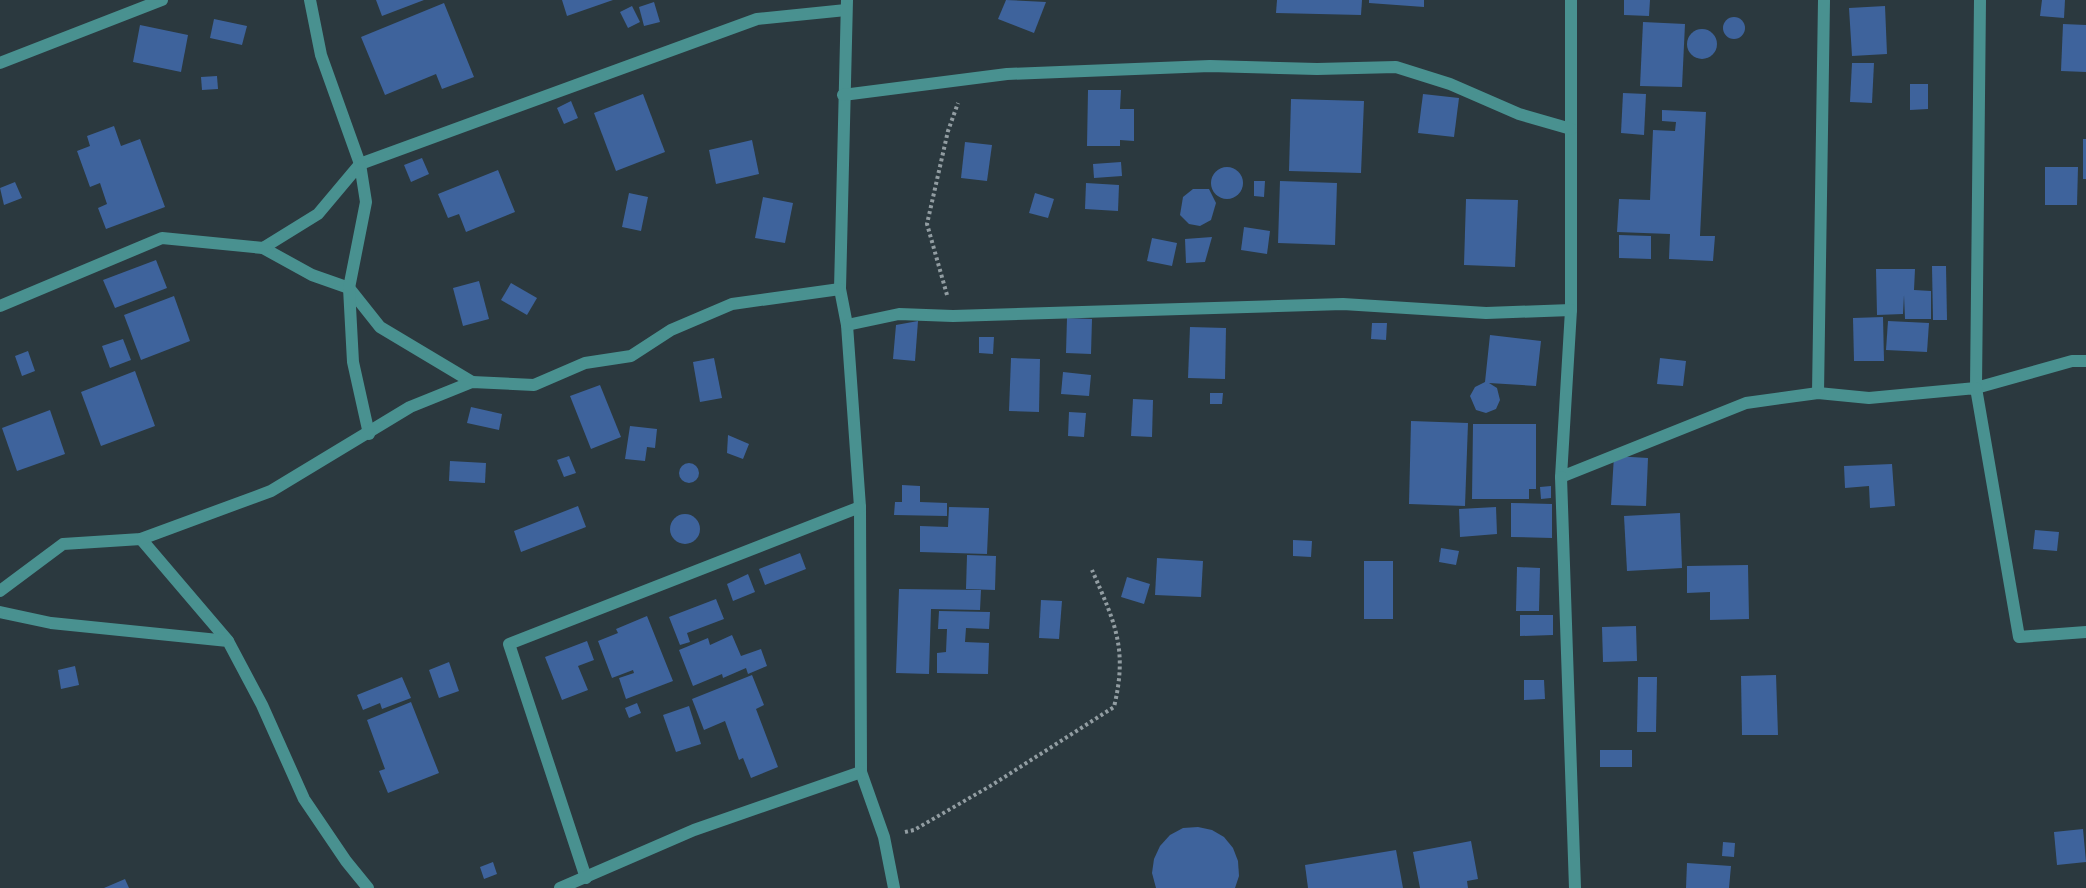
<svg xmlns="http://www.w3.org/2000/svg" width="2086" height="888" font-family="'Sofia Sans Condensed',sans-serif">
  <rect width="100%" height="100%" fill="#2b393f"/>
  <g fill="#3e639c">
    <path d="M376 0H424L382 16Z"/>
    <path d="M562 0H613L567 16Z"/>
    <path d="M1006 0 1046 2 1034 33 998 19Z"/>
    <path d="M1277 0H1362L1361 15 1276 13Z"/>
    <path d="M1369 0H1424V7L1369 3Z"/>
    <path d="M1624 0H1650L1649 16 1624 15Z"/>
    <path d="M2042 0H2065L2064 18 2040 16Z"/>
    <path d="M654 2 660 22 644 26 639 7Z"/>
    <path d="M444 3 474 77 442 89 436 74 385 95 361 37Z"/>
    <path d="M632 6 640 22 628 28 620 12Z"/>
    <path d="M1885 6 1887 54 1852 56 1849 8Z"/>
    <circle cx="1734" cy="28" r="11"/>
    <path d="M214 19 247 26 242 45 210 38Z"/>
    <path d="M1643 22 1685 24 1682 87 1640 86Z"/>
    <path d="M2063 24 2086 25V72L2061 71Z"/>
    <path d="M140 25 188 35 181 72 133 62Z"/>
    <circle cx="1702" cy="44" r="15"/>
    <path d="M1852 63H1874L1872 103 1850 102Z"/>
    <path d="M217 76 218 89 202 90 201 77Z"/>
    <path d="M1910 84H1928V109L1910 110Z"/>
    <path d="M1088 90H1121L1120 109H1134V141L1120 140V146H1087Z"/>
    <path d="M1623 93 1646 94 1644 135 1621 133Z"/>
    <path d="M643 94 665 152 616 171 594 113Z"/>
    <path d="M1423 94 1459 98 1454 137 1418 133Z"/>
    <path d="M1291 99 1364 101 1361 173 1289 171Z"/>
    <path d="M571 101 578 118 564 124 557 108Z"/>
    <path d="M1662 110 1706 112 1700 236H1715L1713 261 1669 259 1670 234 1617 232 1619 199 1650 200 1653 130 1675 131 1676 122 1662 121Z"/>
    <path d="M114 126 121 146 140 139 165 207 106 229 98 208 107 204 100 183 90 187 77 151 90 146 87 136Z"/>
    <rect x="2083" y="139" width="3" height="40"/>
    <path d="M752 140 759 174 716 184 709 150Z"/>
    <path d="M965 142 992 145 987 181 961 178Z"/>
    <path d="M422 158 429 174 411 182 404 165Z"/>
    <path d="M1121 162 1122 176 1094 178 1093 164Z"/>
    <circle cx="1227" cy="183" r="16"/>
    <path d="M2045 167H2078L2077 205H2045Z"/>
    <path d="M498 170 515 212 466 232 459 214 448 218 438 194Z"/>
    <path d="M1254 181H1265L1264 197 1254 196Z"/>
    <path d="M1280 181 1337 183 1335 245 1278 243Z"/>
    <path d="M15 182 22 198 4 205 0 188Z"/>
    <path d="M1086 183 1119 185 1118 211 1085 209Z"/>
    <path d="M1193 189H1209L1216 203 1211 220 1200 226 1189 224 1180 215 1183 197Z"/>
    <path d="M629 193 648 197 641 231 622 227Z"/>
    <path d="M1035 193 1054 199 1048 218 1029 213Z"/>
    <path d="M763 197 793 203 785 243 755 238Z"/>
    <path d="M1466 199 1518 200 1515 267 1464 265Z"/>
    <path d="M1244 227 1270 231 1267 254 1241 250Z"/>
    <path d="M1619 235 1651 236V259L1619 258Z"/>
    <path d="M1212 237 1205 262 1186 263 1185 239Z"/>
    <path d="M1152 238 1177 243 1172 266 1147 261Z"/>
    <path d="M156 260 167 288 115 308 103 280Z"/>
    <path d="M1932 266H1946L1947 320H1933Z"/>
    <path d="M1876 269H1915L1914 290 1931 291V319H1905L1904 295 1903 314 1877 315Z"/>
    <path d="M479 281 489 319 463 326 453 288Z"/>
    <path d="M511 283 537 298 527 315 501 300Z"/>
    <path d="M174 296 190 341 141 360 124 315Z"/>
    <path d="M1883 317 1884 361H1854L1853 318Z"/>
    <path d="M1067 318 1092 319 1091 354 1066 353Z"/>
    <path d="M918 321 915 361 893 359 896 325Z"/>
    <path d="M1888 321 1929 323 1927 352 1886 350Z"/>
    <path d="M1372 323H1387L1386 340 1371 339Z"/>
    <path d="M1190 327 1226 328 1225 379 1188 378Z"/>
    <path d="M1490 335 1541 341 1536 386 1489 383 1497 388 1500 400 1496 409 1486 413 1476 410 1470 396 1475 387 1485 382Z"/>
    <path d="M979 337H994L993 354 979 353Z"/>
    <path d="M123 339 131 360 110 368 102 346Z"/>
    <path d="M28 351 35 371 22 376 15 356Z"/>
    <path d="M714 358 722 398 700 402 693 362Z"/>
    <path d="M1011 358 1040 359 1039 412 1009 411Z"/>
    <path d="M1660 358 1686 361 1683 386 1657 384Z"/>
    <path d="M135 371 155 426 101 446 81 392Z"/>
    <path d="M1063 372 1091 375 1089 396 1061 394Z"/>
    <path d="M600 385 621 437 591 449 570 396Z"/>
    <path d="M1210 393H1223L1222 404H1210Z"/>
    <path d="M1133 399 1153 400 1152 437 1131 436Z"/>
    <path d="M471 407 502 414 499 430 467 423Z"/>
    <path d="M50 410 65 454 17 471 2 428Z"/>
    <path d="M1069 412 1086 413 1084 437 1068 436Z"/>
    <path d="M1411 421 1468 423 1465 506 1409 504Z"/>
    <path d="M1473 424H1536V489H1529V499H1472Z"/>
    <path d="M630 426 657 429 655 448 647 447 645 461 625 459Z"/>
    <path d="M728 435 749 444 743 459 727 453Z"/>
    <path d="M569 456 576 473 564 477 557 460Z"/>
    <path d="M1614 456 1648 458 1646 506 1611 505Z"/>
    <path d="M450 461 486 463 485 483 449 481Z"/>
    <circle cx="689" cy="473" r="10"/>
    <path d="M1892 464 1895 506 1870 508 1869 486 1845 488 1844 466Z"/>
    <path d="M902 485 920 486V502L947 503V516L894 515 895 502H902Z"/>
    <path d="M1551 486V498L1541 499 1540 487Z"/>
    <path d="M1511 503 1552 504V538L1511 537Z"/>
    <path d="M578 506 586 527 521 552 514 531Z"/>
    <path d="M949 507 989 508 987 554 920 552V526L948 527Z"/>
    <path d="M1496 507 1497 534 1460 537 1459 509Z"/>
    <path d="M1680 513 1682 568 1627 571 1624 516Z"/>
    <circle cx="685" cy="529" r="15"/>
    <path d="M2035 530 2059 532 2057 551 2033 549Z"/>
    <path d="M1293 540 1312 541 1311 557 1293 556Z"/>
    <path d="M1441 548 1459 551 1456 565 1439 562Z"/>
    <path d="M800 553 806 569 765 585 759 569Z"/>
    <path d="M967 555 996 556 995 590 966 589Z"/>
    <path d="M1157 558 1203 561 1201 597 1155 595Z"/>
    <rect x="1364" y="561" width="29" height="58"/>
    <path d="M1748 565 1749 619 1710 620V592L1687 593V566Z"/>
    <path d="M1517 567 1540 568 1539 611H1516Z"/>
    <path d="M748 574 755 592 733 601 727 584Z"/>
    <path d="M1127 577 1150 584 1144 604 1121 597Z"/>
    <path d="M899 589 981 590 980 610 931 609 929 674 896 673Z"/>
    <path d="M716 599 724 619 687 633 690 642 680 645 669 617Z"/>
    <path d="M1041 600 1062 601 1059 639 1039 638Z"/>
    <path d="M939 611 990 612 989 629 966 628 965 642 989 643 988 674 937 673V653L946 652 947 629H938Z"/>
    <path d="M1520 615H1553V635L1520 636Z"/>
    <path d="M647 616 673 681 626 699 619 678 634 673 633 670 612 678 598 641 618 633 616 629Z"/>
    <path d="M1636 626 1637 661 1603 662 1602 627Z"/>
    <path d="M732 635 741 656 761 649 767 666 748 674 746 668 723 678 722 674 693 686 679 650 708 638 710 645Z"/>
    <path d="M587 641 594 660 578 666 588 690 562 700 545 657Z"/>
    <path d="M449 662 459 691 439 698 429 670Z"/>
    <path d="M75 666 79 685 61 689 58 670Z"/>
    <path d="M752 675 764 705 756 709 778 767 751 778 743 758 739 760 725 721 704 730 692 699Z"/>
    <path d="M1776 675 1778 735H1742L1741 676Z"/>
    <path d="M402 677 411 698 382 709 380 703 363 710 357 695Z"/>
    <path d="M1638 677H1657L1656 732H1637Z"/>
    <path d="M1524 680H1544L1545 699 1524 700Z"/>
    <path d="M411 702 439 773 388 793 379 771 385 769 367 720Z"/>
    <path d="M637 703 641 713 629 718 625 708Z"/>
    <path d="M689 706 701 744 676 752 663 715Z"/>
    <rect x="1600" y="750" width="32" height="17"/>
    <path d="M1198 827 1212 830 1224 837 1233 848 1238 861 1239 876 1235 888H1156L1152 873 1154 859 1160 846 1170 835 1183 828Z"/>
    <path d="M2083 829 2086 862 2057 865 2054 832Z"/>
    <path d="M1471 841 1478 879 1467 881 1468 888H1420L1413 852Z"/>
    <path d="M1723 842 1735 843 1734 857 1722 856Z"/>
    <path d="M1396 850 1403 888H1308L1305 865Z"/>
    <path d="M493 862 497 874 484 879 480 867Z"/>
    <path d="M1687 863 1731 866 1729 888H1686Z"/>
    <path d="M125 879 129 888H104Z"/>
  </g>
  <g fill="none" stroke-linecap="round" stroke-linejoin="round">
    <g stroke="#929da2" stroke-width="4" stroke-dasharray="3 3" stroke-linecap="butt">
      <path d="M947 295 927 224 948 131 958 103"/>
      <path d="M905 832 914 830 992 785 1114 707C1128 649 1115 623 1092 570"/>
    </g>
    <g stroke="#499190" stroke-width="12">
      <path d="M310 0 321 55 360 164 757 19 846 10"/>
      <path d="M847 0 840 289 847 325 860 507 861 772 884 837 894 888"/>
      <path d="M1571 0V310"/>
      <path d="M1980 0 1976 388 2072 361H2086"/>
      <path d="M0 63 162 0"/>
      <path d="M843 95 1007 74 1210 66 1317 69 1396 67 1450 84 1519 114 1571 129"/>
      <path d="M263 248 312 275 349 288 380 327 472 382"/>
      <path d="M0 306 162 238 263 248 318 214 360 164 366 202 349 288 353 362 369 434"/>
      <path d="M847 325 899 314 953 316 1343 304 1486 313 1571 310 1561 477 1746 403 1818 393 1869 398 1976 388 2019 637 2086 632"/>
      <path d="M1818 393 1824 0"/>
      <path d="M1561 477 1575 888"/>
      <path d="M141 539 228 641"/>
      <path d="M0 591 63 544 141 539 271 491 410 407 472 382 534 385 585 363 631 356 671 330 732 304 840 289"/>
      <path d="M0 612 51 623 228 641 262 705 304 799 346 861 368 888"/>
      <path d="M586 878 509 644 860 507"/>
      <path d="M560 888 694 830 861 772"/>
    </g>
  </g>
</svg>
